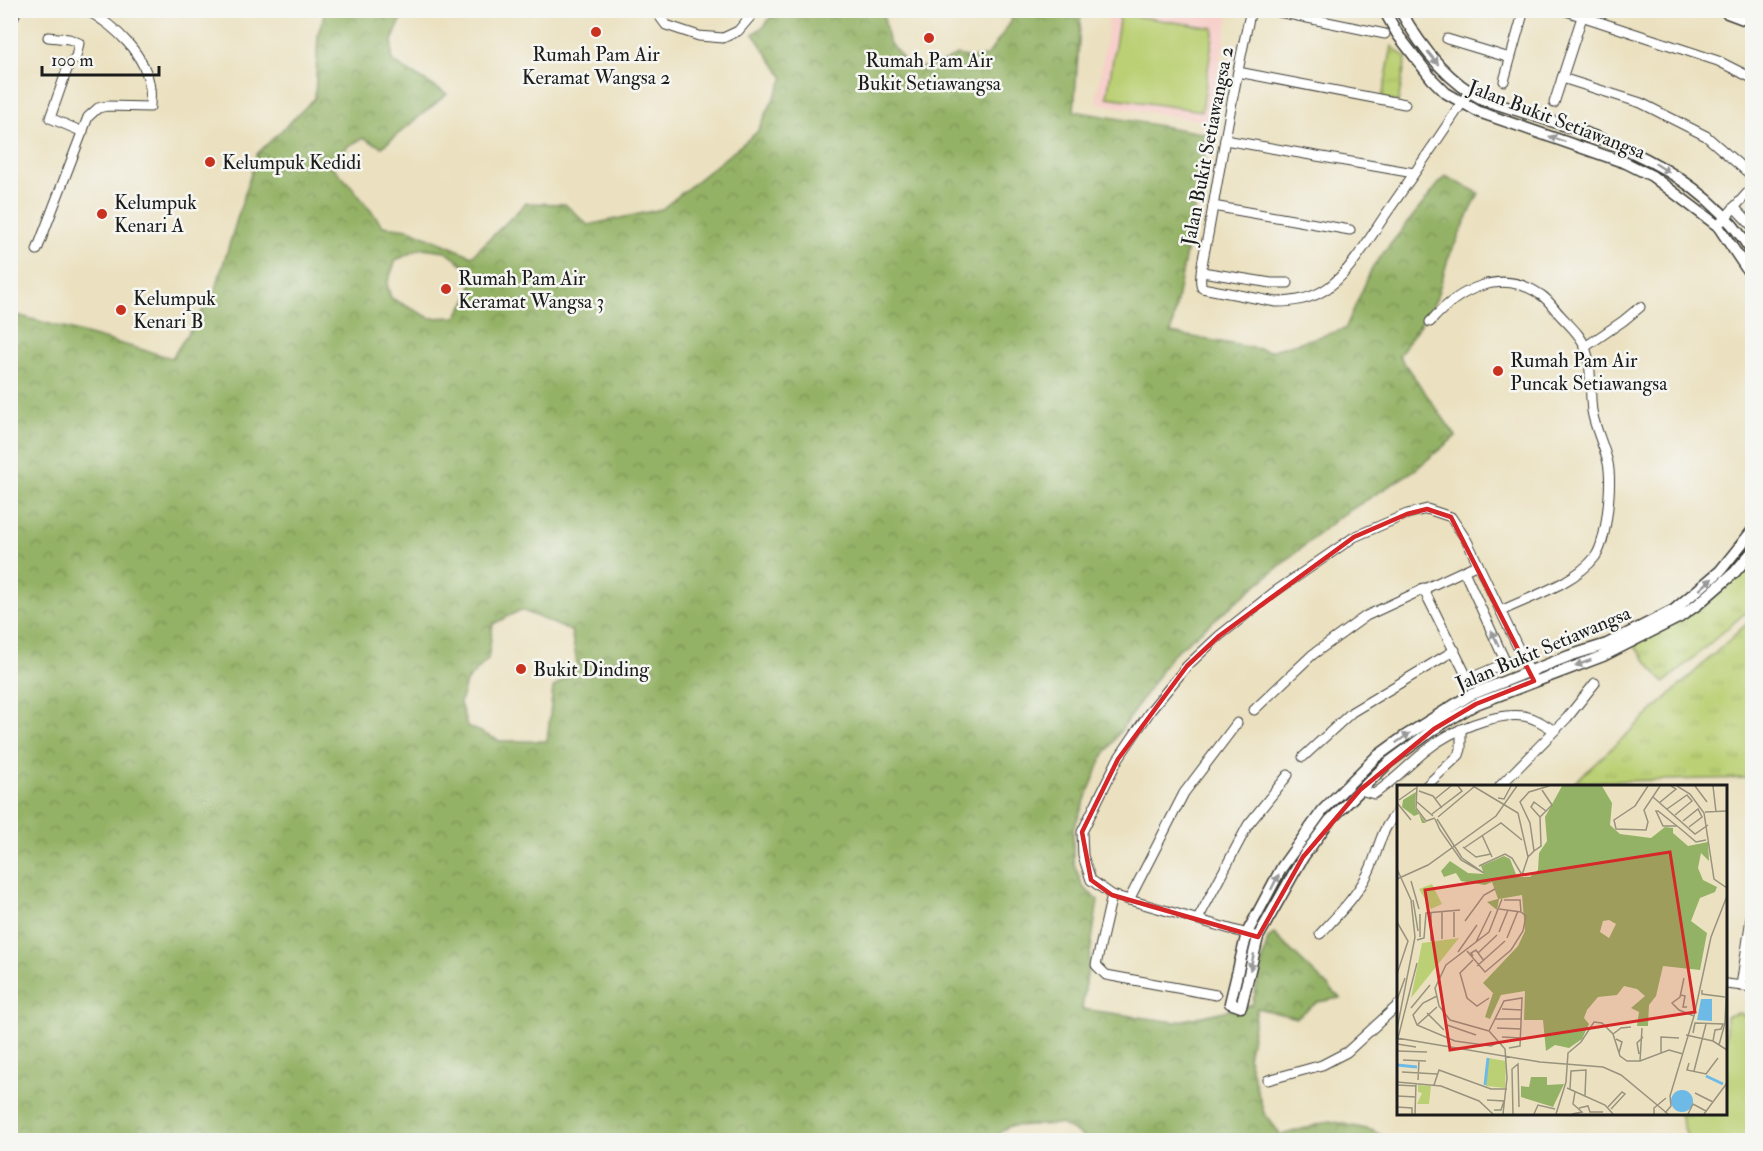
<svg xmlns="http://www.w3.org/2000/svg" width="1763" height="1151" font-family="'IM FELL Double Pica',serif">
  <defs>
    <pattern id="grass-tufts" width="24" height="20" patternUnits="userSpaceOnUse" patternTransform="scale(1.5)"><rect width="24" height="20" fill="#bbd074"/><path d="M3 7l-1-3M5 7V3M7 7l1-3M15 17l-1-3M17 17v-4M19 17l1-3" fill="none" stroke="#a0b264"/></pattern>
    <pattern id="forest-crowns" width="20" height="18" patternUnits="userSpaceOnUse" patternTransform="scale(1.5)"><rect width="20" height="18" fill="#94b266"/><path d="M2 6a3 3 0 1 1 6 0M12 15a3 3 0 1 1 6 0" fill="none" stroke="#789053"/></pattern>
  </defs>
  <rect width="100%" height="100%" fill="#f6f6f2"/>
  <filter id="ink" filterUnits="userSpaceOnUse"><feTurbulence type="fractalNoise" baseFrequency=".0167" numOctaves="2"/><feDisplacementMap in="SourceGraphic" scale="12" xChannelSelector="R" yChannelSelector="G"/><feConvolveMatrix kernelMatrix="1 2 1 2 8 2 1 2 1" color-interpolation-filters="sRGB"/></filter>
  <filter id="wash" filterUnits="userSpaceOnUse"><feTurbulence type="fractalNoise" baseFrequency=".008" numOctaves="4" result="noise"/><feDisplacementMap in="SourceGraphic" scale="24" xChannelSelector="R" yChannelSelector="G"/><feGaussianBlur stdDeviation="1.35" result="paint"/><feColorMatrix in="noise" values="0 0 0 0 0 0 0 0 0 0 0 0 0 0 0 0 0 1.4 0 .05"/><feComposite in="paint" operator="in"/></filter>
  <g filter="url(#wash)">
    <rect width="100%" height="100%" fill="#ebe1c0"/>
    <path fill="#f7d0cb" d="M1110 11H1230L1208 122 1096 103Z"/>
    <g fill="url(#grass-tufts)" stroke="#6c7648" stroke-width="1.5">
      <path d="M1392 46 1406 58 1398 102 1382 99Z"/>
      <path d="M1752 558V607L1664 683 1634 646Z"/>
      <path d="M1752 619V778L1575 782Z"/>
    </g>
    <path fill="url(#forest-crowns)" stroke="#586741" stroke-width="1.5" fill-rule="evenodd" d="M325 11H405L392 41V61L447 94 382 147 363 138 348 146 332 166 352 187 383 226 409 229 472 256 526 203 565 204 588 225 662 209 757 132 784 78 753 34 765 25 775 11H883L888 41 909 66 931 68 957 55 972 58 987 56 1011 22 1013 11H1081L1074 111 1208 134 1171 333 1270 351 1345 329 1373 266 1445 176 1479 193 1448 259 1436 300 1399 356 1456 436 1415 470 1339 517 1172 655 1102 758 1073 830V861L1083 887 1098 900 1082 1009 1175 1022 1252 1005 1268 938 1274 934 1340 998 1318 1002 1296 1018 1257 1008 1248 1058 1264 1113 1281 1135 1330 1121 1371 1130 1391 1140H1089L1061 1124 1010 1126 989 1140H11L10 313 172 358 215 291 257 154 315 98 318 34ZM422 248 445 251 466 267 472 291 456 317 430 318 391 298 387 284 396 260ZM521 610 571 631 578 668 553 688 547 741H500L467 726 460 703 466 682 488 659 493 624Z"/>
    <g fill="#bbd074" stroke="#6c7648" stroke-width="1.5">
      <path d="M1120 14 1214 28 1202 111 1107 97Z"/>
      <path d="M1739 1013 1752 1019V1140H1688L1680 1114H1726V1016Z"/>
    </g>
  </g>
  <g filter="url(#ink)">
    <g fill="none" stroke-linecap="round" stroke-linejoin="round">
      <defs>
        <g id="minor">
          <path d="M655 10 666 25 699 36 723 38 738 31 756 10"/>
          <path d="M1251 10C1234 83 1222 156 1209 229 1207 243 1197 277 1202 288L1276 302C1294 302 1314 298 1329 287 1352 269 1369 239 1386 214 1414 174 1442 134 1469 92"/>
          <path d="M1269 10 1385 34"/>
          <path d="M1563 10 1718 61 1752 78"/>
          <path d="M48 37 69 39 79 43 76 57 69 64 50 118 83 132"/>
          <path d="M1447 39 1510 58"/>
          <path d="M1238 72 1405 104"/>
          <path d="M1562 78 1641 103 1706 136 1752 176"/>
          <path d="M1504 81 1524 10"/>
          <path d="M1554 103 1582 17"/>
          <path d="M1225 140 1414 173"/>
          <path d="M1213 206 1350 230"/>
          <path d="M1734 207 1752 226"/>
          <path d="M1722 221 1752 188"/>
          <path d="M37 250 88 117 98 108 107 106 150 107C150 101 151 95 150 89 147 55 114 25 86 10"/>
          <path d="M1202 272 1271 283H1288"/>
          <path d="M1430 322C1459 289 1501 267 1541 295 1549 300 1554 309 1560 315 1569 325 1581 335 1585 347 1593 368 1589 389 1592 411 1595 429 1604 445 1608 463 1612 483 1607 541 1595 557 1575 583 1530 597 1501 611"/>
          <path d="M1585 347 1623 321 1640 307"/>
          <path d="M1423 588 1468 679 1506 663 1464 571"/>
          <path d="M1254 710 1312 655 1366 616 1478 564"/>
          <path d="M1303 757 1352 712 1455 650"/>
          <path d="M1426 786 1459 755 1461 749V729"/>
          <path d="M1500 786 1567 718 1595 683"/>
          <path d="M1360 790 1374 794C1394 781 1410 763 1428 749 1450 731 1495 712 1524 716 1535 718 1544 724 1553 730"/>
          <path d="M1112 895 1096 965 1106 975 1216 995"/>
          <path d="M1129 900 1184 793 1237 723"/>
          <path d="M1198 919 1248 825 1288 775"/>
          <path d="M1320 934C1336 917 1353 900 1365 879 1379 856 1377 832 1398 812"/>
          <path d="M1258 937 1112 895 1091 880 1083 856 1082 832 1118 759 1151 710 1187 666 1219 636 1273 593 1354 537 1407 514 1427 509 1451 517 1467 541 1534 681"/>
          <path d="M1726 984 1752 987"/>
          <path d="M1741 986 1752 911"/>
          <path d="M1268 1080 1322 1065 1347 1052 1398 1005"/>
        </g>
        <g id="tertiary">
          <path d="M1384 10 1398 35 1432 79 1446 93 1479 112 1626 163 1652 176 1718 226 1752 277"/>
          <path d="M1400 10C1420 46 1446 81 1484 100 1582 131 1695 159 1752 252"/>
          <path d="M1752 531 1720 571 1674 610 1607 644 1569 656 1470 695 1405 736 1376 757 1323 810 1282 867 1247 933 1230 1003 1241 1007 1258 937 1303 857 1330 820 1388 763 1434 729 1476 704 1603 656 1680 617 1697 605 1735 572 1752 552"/>
        </g>
        <path id="secondary" d="M10 22 15 10"/>
        <path id="motorway" d="M1728 10 1752 19"/>
      </defs>
      <use href="#minor" stroke="#3b3a35" stroke-width="11"/>
      <use href="#tertiary" stroke="#3b3a35" stroke-width="13"/>
      <use href="#secondary" stroke="#3b3a35" stroke-width="14"/>
      <use href="#motorway" stroke="#3b3a35" stroke-width="19"/>
      <use href="#minor" stroke="#fff" stroke-width="9"/>
      <use href="#tertiary" stroke="#fff" stroke-width="10"/>
      <use href="#secondary" stroke="#fff" stroke-width="12"/>
      <use href="#motorway" stroke="#fff" stroke-width="16"/>
    </g>
    <defs><path id="oneway-solid" d="M-6-.8H1V-3.2L6.5 0L1 3.2V.8H-6Z" transform="scale(1.5)"/></defs>
    <g fill="#999">
      <use href="#oneway-solid" transform="translate(1433 58) rotate(50)"/>
      <use href="#oneway-solid" transform="translate(1557 139) rotate(-161)"/>
      <use href="#oneway-solid" transform="translate(1662 168) rotate(33)"/>
      <use href="#oneway-solid" transform="translate(1706 584) rotate(-42)"/>
      <use href="#oneway-solid" transform="translate(1495 638) rotate(-115)"/>
      <use href="#oneway-solid" transform="translate(1583 663) rotate(160)"/>
      <use href="#oneway-solid" transform="translate(1403 738) rotate(-35)"/>
      <use href="#oneway-solid" transform="translate(1275 882) rotate(-63)"/>
      <use href="#oneway-solid" transform="translate(1252 962) rotate(103)"/>
    </g>
  </g>
  <path fill="none" stroke="#d62828" stroke-width="4.5" stroke-linejoin="round" d="M1427 509 1451 517 1534 681 1476 704 1434 729 1360 790 1303 857 1258 937 1112 895 1091 880 1082 832 1118 759 1187 666 1219 636 1354 537 1407 514Z"/>
  <g fill="#c8321e" stroke="#f6f6f2" stroke-width="2">
    <circle cx="596" cy="32" r="6"/>
    <circle cx="929" cy="38" r="6"/>
    <circle cx="210" cy="162" r="6"/>
    <circle cx="102" cy="214" r="6"/>
    <circle cx="446" cy="289" r="6"/>
    <circle cx="121" cy="310" r="6"/>
    <circle cx="1498" cy="371" r="6"/>
    <circle cx="521" cy="669" r="6"/>
  </g>
  <g text-anchor="middle" stroke-width="5" stroke-linejoin="round" paint-order="stroke">
    <g font-size="20" fill="#1c1c1c" stroke="#f6f6f2" text-anchor="start">
      <text x="596" y="61" text-anchor="middle">Rumah Pam Air<tspan x="596" dy="23">Keramat Wangsa 2</tspan></text>
      <text x="929" y="67" text-anchor="middle">Rumah Pam Air<tspan x="929" dy="23">Bukit Setiawangsa</tspan></text>
      <text x="222" y="169">Kelumpuk Kedidi</text>
      <text x="114" y="209">Kelumpuk<tspan x="114" dy="23">Kenari A</tspan></text>
      <text x="458" y="285">Rumah Pam Air<tspan x="458" dy="23">Keramat Wangsa 3</tspan></text>
      <text x="133" y="305">Kelumpuk<tspan x="133" dy="23">Kenari B</tspan></text>
      <text x="1510" y="367">Rumah Pam Air<tspan x="1510" dy="23">Puncak Setiawangsa</tspan></text>
      <text x="533" y="676">Bukit Dinding</text>
    </g>
    <g font-size="20" fill="#1c1c1c" stroke="#f6f6f2">
      <text transform="translate(1557 119) rotate(21)" y="7">Jalan Bukit Setiawangsa</text>
      <text transform="translate(1207 146) rotate(-79)" y="7">Jalan Bukit Setiawangsa 2</text>
      <text transform="translate(1543 648) rotate(-23)" y="7">Jalan Bukit Setiawangsa</text>
    </g>
  </g>
  <g transform="translate(1397 785)">
    <rect width="330" height="330" fill="#ebe1c0"/>
    <path d="M62 153 14 213 25 158ZM91 273 109 276 108 303 89 301Z" fill="#bbd074"/>
    <path d="M165 1H205L215 18 213 40 223 49 254 53 268 42 276 43V48L291 61 311 57 312 76 304 68 301 83 306 95 320 102 318 107 303 113 294 136 310 148 303 185 266 181 259 211 252 220 251 241H240L242 227 234 223 248 211 240 204 227 201 220 210 201 212 190 225 187 233 192 239 185 254 172 263 158 260 149 266 146 235H127L128 206 104 210 93 234 88 232 96 208 86 198 121 161 128 146 125 110 102 114 100 125 90 117 101 114 95 97 88 100 64 96 59 88 47 92 44 86 53 76 71 88 87 89 84 81 107 71 113 74 120 92H133L141 85 142 68 150 56 148 32ZM212 135 219 139 212 153 203 147 206 136ZM19 7 18 23 29 38H25L22 29 17 31 5 22 6 15ZM134 292H150V300L167 299 156 322 124 312V301L132 302Z" fill="#94b266" fill-rule="evenodd"/>
    <path d="M35 99 45 119 34 124 22 104ZM21 300 34 301 32 319H20L25 308 21 307Z" fill="#bbd074"/>
    <path d="M304 214H315V236L300 235ZM274 316a11 11 0 1 1 22 0a11 11 0 1 1-22 0Z" fill="#6ebae7"/>
    <path fill="none" stroke="#6ebae7" stroke-width="3" d="M0 280 20 282M309 291 326 299M88 300 91 273"/>
    <path fill="none" stroke="#98927e" stroke-width="1.5" d="M20 1 19 23 29 36 38 33M76 1 121 28 131 72M251 1 238 21 217 35 219 44 249 45 251 37 247 25 263 1M280 1 293 9 307 28 317 94 330 103M298 1 310 17M316 1 319 27M22 6 36 11 45 23M256 12 298 49 311 40M101 13 107 14 114 1M38 14 54 1M2 15 19 3M20 17 36 31M262 18 279 4 274 1M1 19 14 35M270 24 290 10 295 16 278 30M308 27 330 26M35 29 65 6 61 1M41 32 78 1M143 32 134 22 137 17 149 26M38 34 43 45 64 75 87 88 65 73 40 34M286 36 301 24 305 32 292 42M280 41H266L259 26H261L280 41 285 45 299 57 309 55M85 50 95 72M66 62 79 72 94 69M67 63 104 38 125 55M137 66 144 61 143 32 155 20 145 5M131 72 137 66 133 38 123 17 132 7 152 1M82 81 108 69 115 73 125 90 131 72M0 84 14 115 18 152 0 244M0 94 31 80 99 31 120 1M14 96 22 124M105 114 92 147 49 180 38 203 42 221 53 235 92 246 108 264 110 293 106 329M16 115 21 146M107 115H123L124 127M45 127V154M57 127V152M34 128V156M23 129V152M68 136 87 110 98 104M0 137 11 156 0 189M102 147 111 125M110 153 121 126M20 155 27 153 29 128 63 125M79 157 94 126M70 166 88 187 114 165 126 146 129 131 124 127 102 124M61 167 80 140M81 168 100 150M76 171 74 168 79 165 87 176M76 175 63 188 70 213 80 221 92 213M80 181 108 156M287 193 283 212 275 218 282 225 297 231M305 205V209L328 212M284 210 288 211 286 222H290M40 211 26 218 16 230 20 240 58 256 94 261 100 258M0 215 8 193M14 223 33 200M105 224 125 225M30 228 47 245M98 234H125M20 240 40 222M50 240 79 250M100 243 124 244M92 246 107 216 125 213 123 261 112 263M296 248 298 238 326 239 324 244 318 245 316 256M216 249 224 243 234 242M289 250 316 256 330 265M105 252 124 253M0 253 143 277 206 282 224 290 271 329M219 254 225 257 222 268M0 257 20 178M0 259 19 262M322 260 328 238 330 194M0 266 30 267M264 268V252L282 253M242 269 240 258 246 252M6 275 29 276M243 276 245 243M292 278 290 285 309 289 321 273M297 286 309 239M5 287 40 289M21 295 22 276M0 297 44 301 82 316 96 329M0 300 19 301M37 300 42 285 94 304H110M170 303 208 320 216 329M173 304 174 286 189 285 188 311M298 308 316 317M0 311 19 312M90 315 107 316 104 325H97M0 322 15 323V329M211 322 225 307 228 309 214 324M182 323 191 321 193 327H206M268 328 274 321 273 311 297 231 314 152 330 111M18 329 19 298M116 329 115 284 121 279 122 322M137 329 141 320 158 324M159 329 169 297 171 268 184 257 197 237 205 238 216 249 223 271 230 276H243L272 265 286 269M175 329 185 327 176 319 178 307M257 329V323L269 313M291 329 296 319 309 326M307 329 330 298"/>
    <path fill="#d62828" fill-opacity="0.15" stroke="#d62828" stroke-width="3" d="M273 67 298 227 53 265 28 105Z"/>
    <rect width="330" height="330" fill="none" stroke="#1c1c1c" stroke-width="3"/>
  </g>
  <rect width="1763" height="1151" fill="none" stroke="#f6f6f2" stroke-width="36"/>
  <path d="M42 66v9h117v-9" fill="none" stroke="#1c1c1c" stroke-width="3"/>
  <text x="51" y="66" font-size="18" fill="#1c1c1c" stroke="#f6f6f2" stroke-width="4.5" paint-order="stroke">100 m</text>
</svg>
